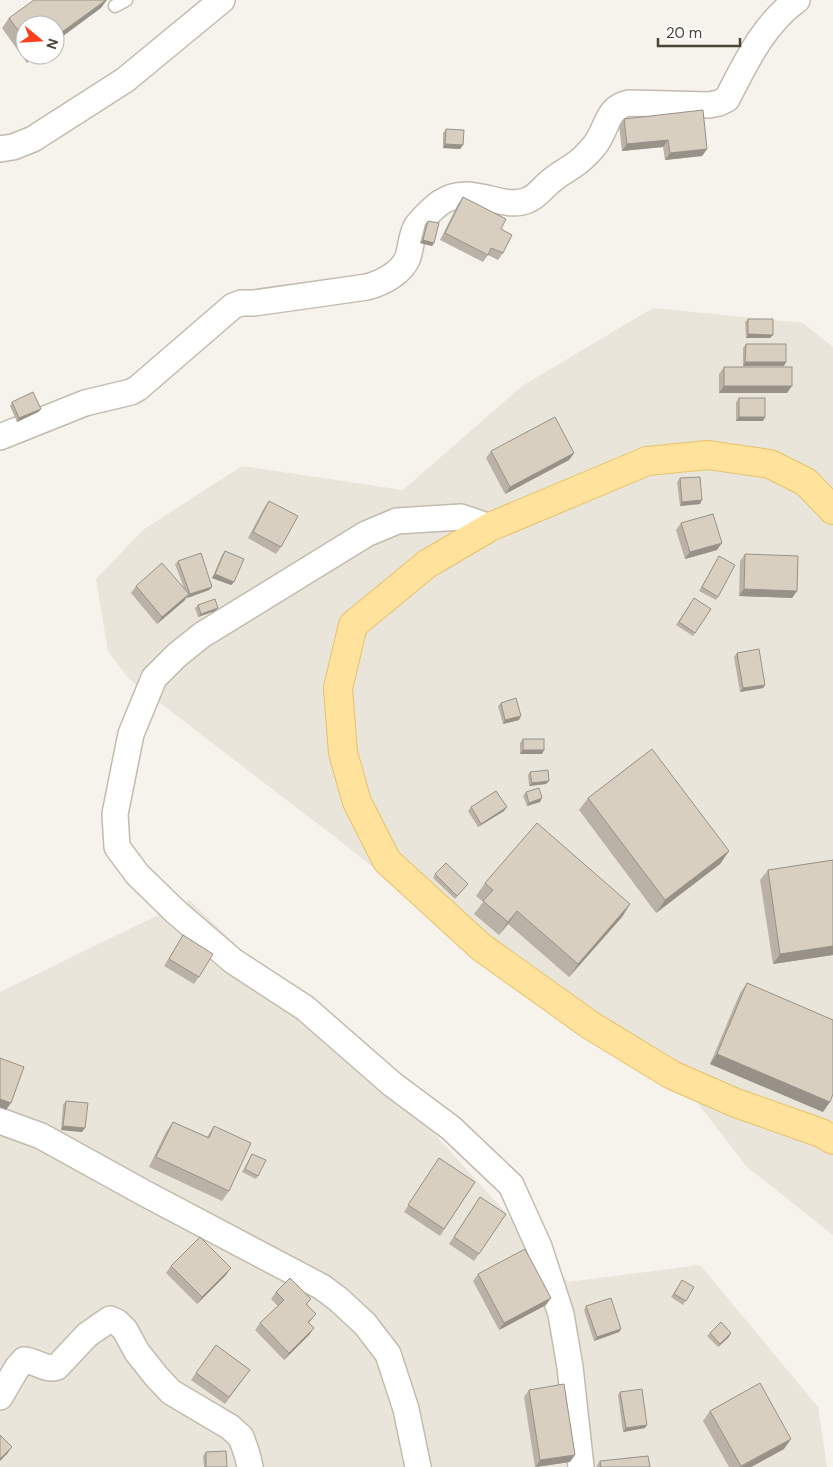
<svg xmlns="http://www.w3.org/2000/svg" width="833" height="1467" font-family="'DM Sans',sans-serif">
  <rect width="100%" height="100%" fill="#f6f3ec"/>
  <g fill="#eae5da">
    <path d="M653 308 803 323 833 347V1235L747 1167 686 1088 508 980 353 851 129 679 108 651 96 579 143 530 242 466 403 490 522 386Z"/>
    <path d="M189 900 432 1131 568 1282 700 1265 818 1407 827 1467H0V992Z"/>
  </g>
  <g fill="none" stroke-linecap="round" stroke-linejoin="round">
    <defs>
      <path id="service" d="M115 6 126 0"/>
      <g id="minor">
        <path d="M0 149 13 147 33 139 125 80 222 0"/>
        <path d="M0 437 85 403 131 392 138 388 233 306 241 303H254L367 287C382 283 402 273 408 257 411 248 411 236 416 227 419 222 434 207 440 203 471 181 501 212 528 200 538 196 543 187 551 181 561 172 576 166 585 156 589 152 594 147 597 142 608 126 607 107 629 103L709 105 719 103 727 99C746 62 763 25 797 0"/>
        <path d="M490 527 461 517 397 521 366 534 202 635 177 655 154 678 131 734 115 814 117 847 137 874 176 912 233 961 305 1008 392 1084 451 1128 511 1185 539 1247 561 1314 570 1367 581 1467"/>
        <path d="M0 1121 41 1136 146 1194 322 1287 338 1299 365 1324 388 1354 406 1409 418 1467"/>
        <path d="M0 1397 17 1368 24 1360C37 1361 46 1371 57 1367L87 1335 110 1319 117 1322 125 1330 137 1352 156 1376 171 1392 230 1427 241 1437 247 1454 250 1467"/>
      </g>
      <path id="primary" d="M833 510 806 482 770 464 708 455 647 461 490 527 427 564 353 625 338 688 343 753 357 802 387 861 481 947 590 1025 672 1075 736 1103 821 1133 833 1140"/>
    </defs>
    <use href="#service" stroke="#c2bbae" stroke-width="15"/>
    <use href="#minor" stroke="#c2bbae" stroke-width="28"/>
    <use href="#primary" stroke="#e6c16a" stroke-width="30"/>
    <use href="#service" stroke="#fff" stroke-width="12"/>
    <use href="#minor" stroke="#fff" stroke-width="25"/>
    <use href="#primary" stroke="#ffe39c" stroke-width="28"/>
  </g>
  <g fill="#bab2a6">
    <path d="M101 8 25 25V55H37L27 63 2 28 9 18Z"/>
    <path d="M624 119 707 149 702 156 665 160 663 147 622 151 619 126Z"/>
    <path d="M446 129 463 145 460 149 443 148V133Z"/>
    <path d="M463 197 501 229 503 253 498 260 488 255 483 262 440 240 458 204Z"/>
    <path d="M428 221 434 243 432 246 420 243 425 224Z"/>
    <path d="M748 319 770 338H746L745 322Z"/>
    <path d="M746 344 784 366H743V348Z"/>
    <path d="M724 367 787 393H719V374Z"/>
    <path d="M739 398 765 417 763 421H736V402Z"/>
    <path d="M12 402 41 409 38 412 17 422 10 406Z"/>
    <path d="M491 451 574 453 569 460 505 494 486 458Z"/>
    <path d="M680 478 700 504 680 506 677 482Z"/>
    <path d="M269 501 281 547 276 554 248 538 264 508Z"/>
    <path d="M681 523 717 550 685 559 676 530Z"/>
    <path d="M225 551 234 582 231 585 212 578 222 555Z"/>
    <path d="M745 554 797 591 792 598 739 596 740 561Z"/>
    <path d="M719 556 718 597 716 600 699 591Z"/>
    <path d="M178 561 212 587 209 590 187 598V597L184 601 157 624 131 593 136 586 184 588 175 564Z"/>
    <path d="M694 598 711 609 693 636 676 625Z"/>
    <path d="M198 605 215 611 198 617 195 608Z"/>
    <path d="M737 653 765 685 763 688 740 692 734 657Z"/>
    <path d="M501 703 519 720 503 724 498 706Z"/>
    <path d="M523 739 544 750 542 754H520V743Z"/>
    <path d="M530 772 549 781 546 784 529 786 528 775Z"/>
    <path d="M526 792 540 802 527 806 523 796Z"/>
    <path d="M588 798 729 851 720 864 656 913 579 810Z"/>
    <path d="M471 807 504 811 478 827 468 811Z"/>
    <path d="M833 860V955L773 964 760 880 768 870Z"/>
    <path d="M435 874 468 884 455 899 433 878Z"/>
    <path d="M485 883 630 904 622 917 569 977 508 924 499 935 474 914 483 902 476 896Z"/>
    <path d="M183 935 199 977 194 984 164 966Z"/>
    <path d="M747 983 823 1112 710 1064 740 993Z"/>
    <path d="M66 1101 82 1132 61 1130 63 1105Z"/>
    <path d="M173 1122 207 1137 214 1126 229 1191 222 1201 149 1167 166 1132Z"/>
    <path d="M252 1154 258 1176 256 1179 242 1172Z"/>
    <path d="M439 1158 475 1182 440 1236 404 1212Z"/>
    <path d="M480 1197 506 1214 474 1261 449 1244Z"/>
    <path d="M171 1266 226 1275 197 1304 166 1273Z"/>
    <path d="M478 1274 546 1305 499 1330 473 1281Z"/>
    <path d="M682 1280 694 1287 683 1305 671 1297Z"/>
    <path d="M276 1292 311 1299 307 1304 316 1314 309 1323 314 1328 309 1335 284 1360 255 1330 260 1323 278 1306 271 1299Z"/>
    <path d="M586 1306 621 1329 619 1332 594 1341 584 1310Z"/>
    <path d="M710 1333 729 1337 718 1347 707 1336Z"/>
    <path d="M216 1345 250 1370 225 1404 191 1380Z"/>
    <path d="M529 1390 570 1462 535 1467 524 1397Z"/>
    <path d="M620 1392 645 1428 623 1432 618 1395Z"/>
    <path d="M710 1411 784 1449 751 1467H729L703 1421Z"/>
    <path d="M206 1452 227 1467H204L203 1456Z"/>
    <path d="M600 1461 650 1467H596Z"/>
  </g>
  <g fill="#979187">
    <path d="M106 0H107L101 8 55 42V37Z"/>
    <path d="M32 55H37L27 63Z"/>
    <path d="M668 140 663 147 622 151 627 144Z"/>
    <path d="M445 144 463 145 460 149 443 148Z"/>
    <path d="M707 149 702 156 665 160 670 153Z"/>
    <path d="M423 240 434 243 432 246 420 243Z"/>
    <path d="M748 334 773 335 770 338H746Z"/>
    <path d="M745 362H786L784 366H743Z"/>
    <path d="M724 386H792L787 393H719Z"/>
    <path d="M41 409 38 412 17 422 19 418Z"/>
    <path d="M739 417H765L763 421H736Z"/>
    <path d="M574 453 569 460 505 494 510 487Z"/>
    <path d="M702 500 700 504 680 506 682 502Z"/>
    <path d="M722 543 717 550 685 559 690 552Z"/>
    <path d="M215 574 234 582 231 585 212 578Z"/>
    <path d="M212 587 209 590 187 598 190 594Z"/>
    <path d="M744 589 797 591 792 598 739 596Z"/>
    <path d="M189 594 184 601 157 624 162 617Z"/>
    <path d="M218 608 215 611 198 617 201 614Z"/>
    <path d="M765 685 763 688 740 692 743 688Z"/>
    <path d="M521 716 519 720 503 724 505 720Z"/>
    <path d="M523 750H544L542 754H520Z"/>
    <path d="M549 781 546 784 529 786 532 783Z"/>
    <path d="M542 798 540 802 527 806 529 803Z"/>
    <path d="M507 807 504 811 478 827 481 824Z"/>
    <path d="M729 851 720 864 656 913 665 900Z"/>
    <path d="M630 904 622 917 569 977 578 964Z"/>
    <path d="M517 911 508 924 499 935 508 922Z"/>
    <path d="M833 946V955L773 964 780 954Z"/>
    <path d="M717 1054 830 1102 823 1112 710 1064Z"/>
    <path d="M0 1099 11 1103 6 1110 0 1107Z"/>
    <path d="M63 1126 85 1128 82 1132 61 1130Z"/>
    <path d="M231 1268 226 1275 197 1304 202 1297Z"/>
    <path d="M551 1298 546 1305 499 1330 504 1323Z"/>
    <path d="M314 1328 309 1335 284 1360 289 1353Z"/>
    <path d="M621 1329 619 1332 594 1341 597 1337Z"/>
    <path d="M731 1333 729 1337 718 1347 720 1344Z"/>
    <path d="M647 1425 645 1428 623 1432 626 1428Z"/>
    <path d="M791 1439 784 1449 751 1467H741Z"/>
    <path d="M12 1447 7 1454 0 1461V1459Z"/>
    <path d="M575 1455 570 1462 536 1467 540 1460Z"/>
  </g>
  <g fill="#d8cfc1" stroke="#979187">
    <path d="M34 0H106L55 37V25H25V40L9 18Z"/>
    <path d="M703 110 707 149 670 153 668 140 627 144 624 119Z"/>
    <path d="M446 129 464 130 463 145 445 144Z"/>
    <path d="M463 197 506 219 501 229 512 235 503 253 491 248 488 255 445 233Z"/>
    <path d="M428 221 439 223 434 243 423 240Z"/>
    <path d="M748 319H773V335L748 334Z"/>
    <path d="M746 344H786V362H745Z"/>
    <rect x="724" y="367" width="68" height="19"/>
    <path d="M33 392 41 409 19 418 12 402Z"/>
    <rect x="739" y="398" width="26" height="19"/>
    <path d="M555 417 574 453 510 487 491 451Z"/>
    <path d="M700 477 702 500 682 502 680 478Z"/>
    <path d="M269 501 298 516 281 547 253 532Z"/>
    <path d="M713 514 722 543 690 552 681 523Z"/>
    <path d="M225 551 244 559 234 582 215 574Z"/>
    <path d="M201 553 212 587 190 594 178 561Z"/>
    <path d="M745 554 798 556 797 591 744 589Z"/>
    <path d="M719 556 735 565 718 597 702 587Z"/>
    <path d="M162 563 189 594 162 617 136 586Z"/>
    <path d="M694 598 711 609 695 633 679 622Z"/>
    <path d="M215 599 218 608 201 614 198 605Z"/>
    <path d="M759 649 765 685 743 688 737 653Z"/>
    <path d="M516 698 521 716 505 720 501 703Z"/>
    <rect x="523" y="739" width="21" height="11"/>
    <path d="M652 749 729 851 665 900 588 798Z"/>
    <path d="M548 770 549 781 532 783 530 772Z"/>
    <path d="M539 788 542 798 529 803 526 792Z"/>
    <path d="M496 791 507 807 481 824 471 807Z"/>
    <path d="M537 823 630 904 578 964 517 911 508 922 483 901 493 890 485 883Z"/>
    <path d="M833 860V946L780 954 768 870Z"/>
    <path d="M446 863 468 884 457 896 435 874Z"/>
    <path d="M183 935 213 954 199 977 169 959Z"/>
    <path d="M747 983 833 1020V1094L830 1102 717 1054Z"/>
    <path d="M0 1058 24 1067 11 1103 0 1099Z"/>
    <path d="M66 1101 88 1103 85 1128 63 1126Z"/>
    <path d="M173 1122 209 1138 214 1126 251 1143 229 1191 156 1157Z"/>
    <path d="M252 1154 266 1160 258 1176 245 1169Z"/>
    <path d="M439 1158 475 1182 444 1229 408 1205Z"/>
    <path d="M480 1197 506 1214 479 1254 454 1237Z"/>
    <path d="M200 1237 231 1268 202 1297 171 1266Z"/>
    <path d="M525 1249 551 1298 504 1323 478 1274Z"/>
    <path d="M290 1278 311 1299 306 1304 316 1314 308 1322 314 1328 289 1353 260 1323 284 1300 276 1292Z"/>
    <path d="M682 1280 694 1287 686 1301 674 1294Z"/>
    <path d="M611 1298 621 1329 597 1337 586 1306Z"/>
    <path d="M721 1322 731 1333 720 1344 710 1333Z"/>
    <path d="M216 1345 250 1370 229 1397 196 1373Z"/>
    <path d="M760 1383 791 1439 741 1466 710 1411Z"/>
    <path d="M564 1384 575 1455 540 1460 529 1390Z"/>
    <path d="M642 1389 647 1425 626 1428 620 1392Z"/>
    <path d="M0 1435 12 1447 0 1459Z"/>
    <path d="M226 1451 227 1467H206V1452Z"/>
    <path d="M648 1456 650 1467H601L600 1461Z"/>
  </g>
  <g transform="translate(40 40) rotate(108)"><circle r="24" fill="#ffffff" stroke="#b7b4b0"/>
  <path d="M0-4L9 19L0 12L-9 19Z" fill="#fc3f1d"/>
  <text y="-8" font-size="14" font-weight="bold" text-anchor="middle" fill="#4b4439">N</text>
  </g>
  <path d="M658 38v8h82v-8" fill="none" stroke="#4b4439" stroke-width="2.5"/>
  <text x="666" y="38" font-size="15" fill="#4b4439" stroke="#ffffff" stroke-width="4" paint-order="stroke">20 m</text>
</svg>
